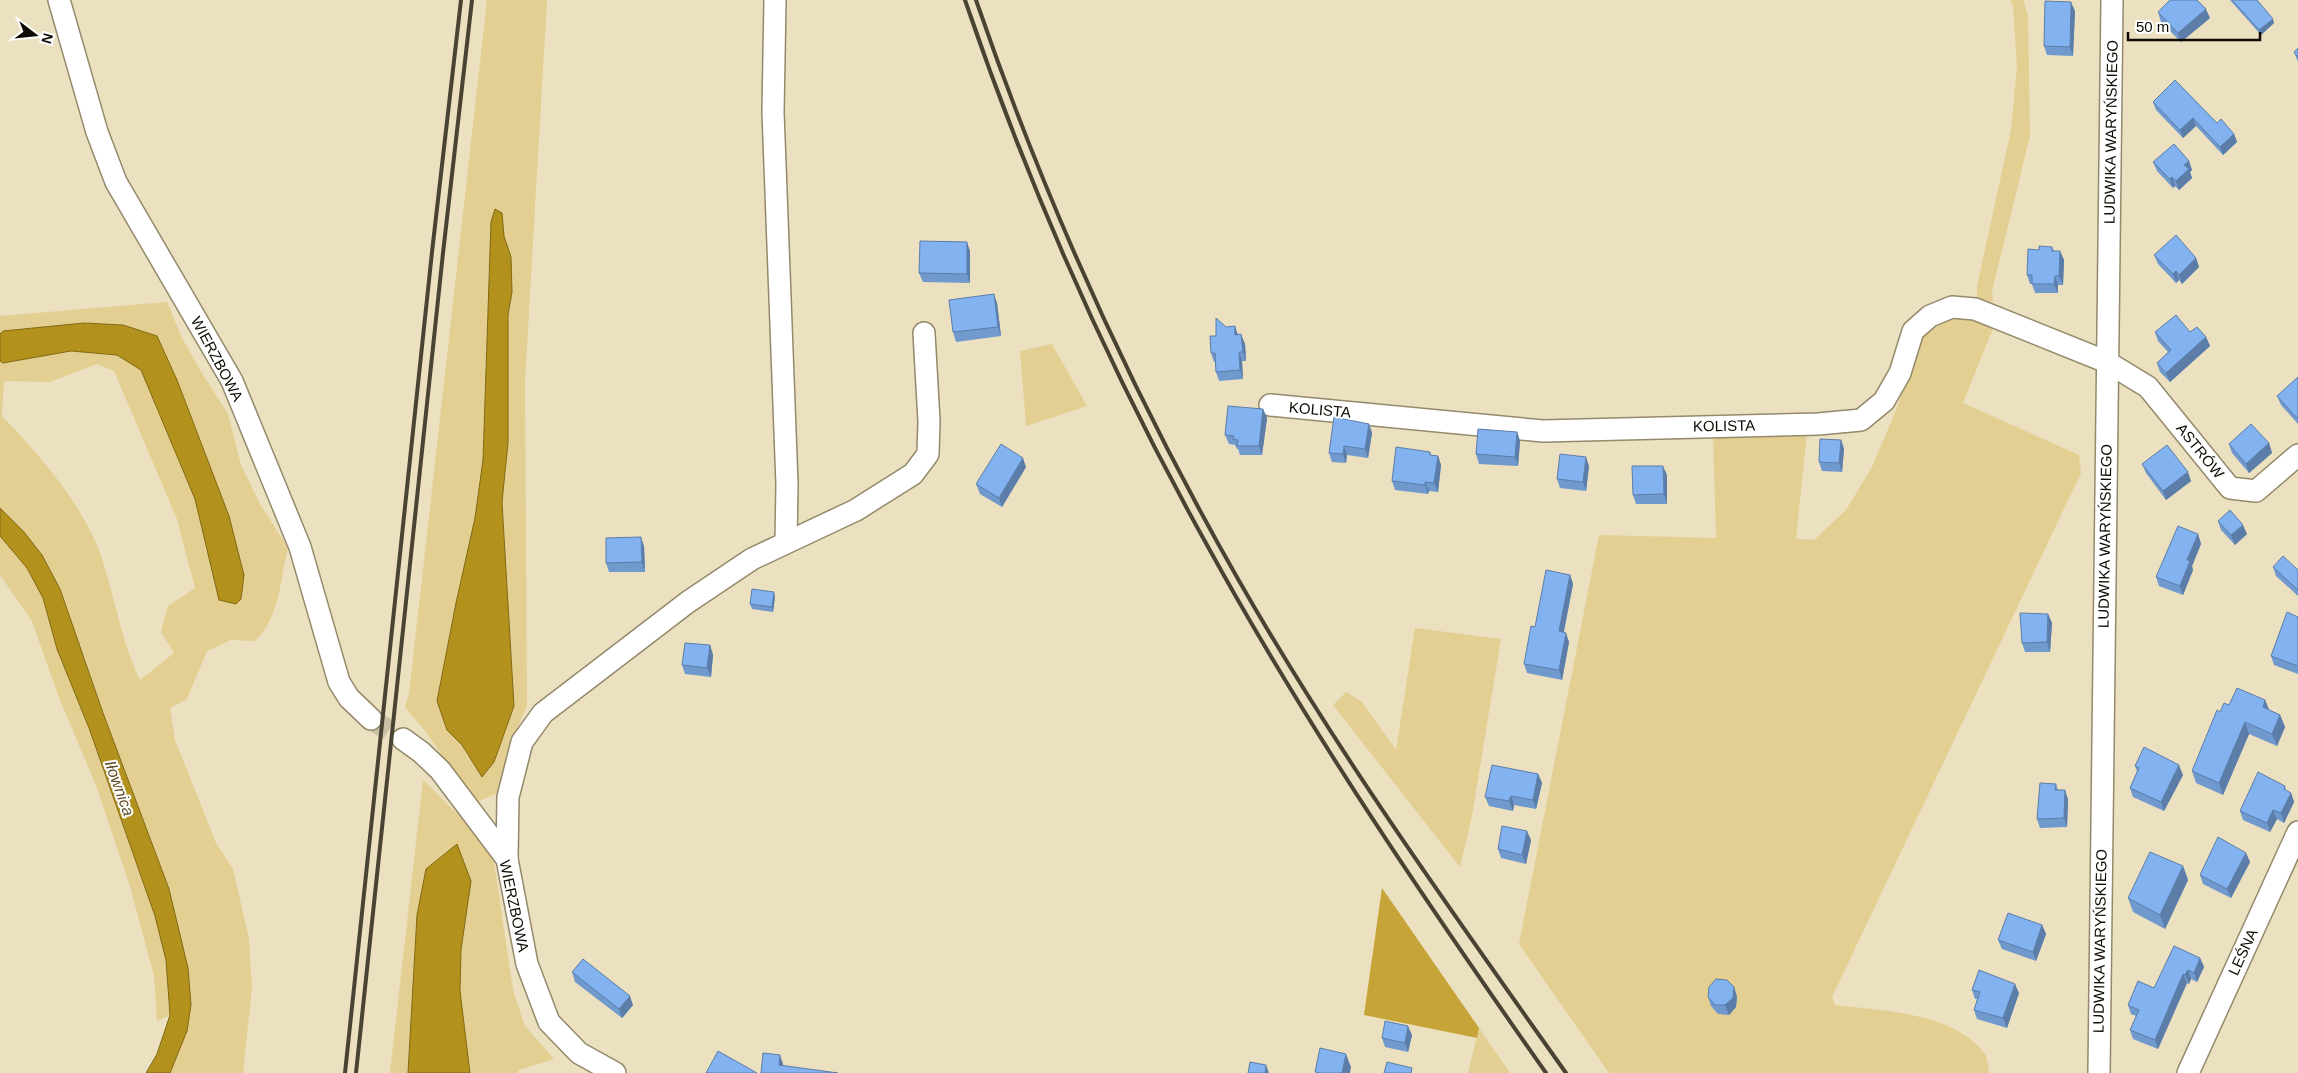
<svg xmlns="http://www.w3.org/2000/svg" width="2298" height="1073" font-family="Helvetica,sans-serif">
  <rect width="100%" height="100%" fill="#ebe0bf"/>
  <g fill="#e4cf92" fill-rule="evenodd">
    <path d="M487 0H547L525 381 527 706 512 740 502 791 475 803 426 732 405 707 409 694ZM495 209 502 213 504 236 511 258 512 292 508 315V443L502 502 514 706 468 758 462 745 447 730 438 701 456 603 475 518 483 460 491 222Z"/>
    <path d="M2010 0H2023L2028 15 2030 136 1992 291 1993 302 1977 298V286L2011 130 2017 66 2013 5Z"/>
    <path d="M167 302 181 336 200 370 228 414 241 465 260 504 288 548C280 580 280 617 255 641L231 640 207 651 187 699 170 708 175 740 216 843 233 869 249 939 252 988 243 1073H170L191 1005 188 968 169 889 103 713 83 653 24 532 0 508V316ZM97 364 114 371 177 519 195 588 168 606 161 632 174 653 140 680C121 641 115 597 101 556 84 506 39 454 2 416L4 381 50 382Z"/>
    <path d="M1955 316H1973L1994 326 1963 403 2079 455 2081 473 1832 997 1835 1005C1882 1011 1954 1012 1985 1054 1988 1059 1988 1067 1989 1073H1609L1519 944 1599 535 1716 538 1713 434 1807 433 1796 539 1814 540 1846 510 1872 467 1897 408 1918 342 1933 324Z"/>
    <path d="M1052 344 1087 406 1026 426 1020 351Z"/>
    <path d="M0 536 27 568 43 598 57 649 89 728 155 916 166 960 170 1015 157 1021 154 976 130 886 95 783 58 695 32 621 0 575Z"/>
    <path d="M1415 628 1501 639 1472 816 1460 867 1333 705 1346 692 1362 702 1396 750Z"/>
    <path d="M423 780 492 848 513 990 525 1026 554 1059 519 1070 518 1073H470L460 991 461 950 471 881 417 915 408 1073H390Z"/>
    <path d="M1479 1028 1510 1073H1468Z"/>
  </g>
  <path fill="#c6a438" d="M1382 888 1479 1028 1477 1038 1364 1015Z"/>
  <g fill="#b2911c" stroke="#816914">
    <path d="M495 209 502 213 504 236 511 257 512 292 508 315V443L502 502 514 706 494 762 482 777 462 745 447 730 437 701 456 603 475 518 483 460 491 222Z"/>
    <path d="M84 323 123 325 157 336 177 380 229 516 244 575 241 599 236 604 219 600 195 499 141 370 117 355 71 351 3 363 0 361V334L3 331Z"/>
    <path d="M0 508 24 532 42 555 60 589 103 713 169 889 188 968 191 1005 187 1031 170 1073H146L157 1054 170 1015 166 960 155 916 89 728 57 649 43 598 27 568 0 536Z"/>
    <path d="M457 844 471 881 461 950 460 991 470 1073H408L417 915 426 869Z"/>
  </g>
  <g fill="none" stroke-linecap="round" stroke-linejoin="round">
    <path stroke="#cac0a3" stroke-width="21" stroke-dasharray="21 11" stroke-linecap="butt" d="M371 719 403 739"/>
    <defs>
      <g id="minor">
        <path d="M59 0 97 132 116 182 232 381 300 547 339 682 349 698 371 719"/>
        <path d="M775 0 773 112 787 484 786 542"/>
        <path d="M1270 405 1543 431 1818 424 1861 420 1884 401 1900 373 1913 331 1930 316 1952 307 1975 309 2107 362 2148 387 2230 488 2256 491 2298 455"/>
        <path d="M403 739 421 752 440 770 507 859 527 964 549 1022 579 1053 615 1073"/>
        <path d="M507 859 508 797 522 742 543 713 688 602 752 559 856 510 913 474 928 454 929 421 924 333"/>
        <path d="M2099 1073 2112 0"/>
        <path d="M2188 1073 2298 832"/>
      </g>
    </defs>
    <use href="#minor" stroke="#94896b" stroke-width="24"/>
    <use href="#minor" stroke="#fff" stroke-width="21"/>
    <g stroke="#494334" stroke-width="4">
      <path d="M965 0C1029 188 1110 371 1207 545 1308 729 1426 902 1546 1073"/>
      <path d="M976 0C1045 201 1133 395 1238 579 1336 751 1452 912 1566 1073"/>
      <path d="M345 1073 432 252 461 0"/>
      <path d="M356 1073 443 253 472 0"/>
    </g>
  </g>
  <g fill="#7099ce">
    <path d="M2230 0H2257L2274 23 2261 35Z"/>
    <path d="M2075 11 2073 56 2047 55 2044 46Z"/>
    <path d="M2158 12 2210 18 2181 42 2161 22Z"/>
    <path d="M2298 48V62L2294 52Z"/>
    <path d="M2153 102 2217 123 2234 134 2237 142 2223 155 2196 126 2183 138 2156 110Z"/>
    <path d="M2189 161 2192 170 2190 172 2192 178 2179 190 2175 186 2173 188 2157 171 2153 162Z"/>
    <path d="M2052 247 2054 251H2060L2064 260 2063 285H2058V293H2035L2032 284H2030L2027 275 2039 250Z"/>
    <path d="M970 251V283L923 282 919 273Z"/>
    <path d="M2154 255 2196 258 2199 267 2182 284 2179 280 2176 283 2158 264Z"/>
    <path d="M997 303 1001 336 956 342 953 332Z"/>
    <path d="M1226 327 1238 335 1245 344 1246 361H1242L1243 379 1219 381 1216 372 1215 362H1214L1211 353 1216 336Z"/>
    <path d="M2155 332H2190L2206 337 2210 346 2170 382 2160 372 2157 363 2168 352 2158 341Z"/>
    <path d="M2298 377V424L2281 405 2277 396Z"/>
    <path d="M1263 409 1267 418 1262 455H1240L1238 449H1237L1235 445 1229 444 1225 435Z"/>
    <path d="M1369 424 1372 433 1368 458 1347 455 1346 463 1332 462 1329 453Z"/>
    <path d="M1517 432 1520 441 1518 466 1479 464 1476 454Z"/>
    <path d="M1841 440 1844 449 1842 472 1822 471 1819 462Z"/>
    <path d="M2269 443 2272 453 2249 473 2232 453 2229 444Z"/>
    <path d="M1430 452 1431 455 1438 456 1441 465 1438 492 1429 491 1428 494 1395 490 1392 481Z"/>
    <path d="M2142 464 2191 481 2166 500 2146 473Z"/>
    <path d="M1589 466 1586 491 1560 488 1557 479Z"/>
    <path d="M1026 467 1002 507 980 494 976 484Z"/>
    <path d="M1667 475V504H1636L1633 495Z"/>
    <path d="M2218 521 2247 534 2235 545 2221 530Z"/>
    <path d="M2198 534 2201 544 2192 566 2193 570 2183 595 2159 586 2156 577Z"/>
    <path d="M644 546 645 572H609L606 563Z"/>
    <path d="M2273 567 2298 570V596L2276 576Z"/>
    <path d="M1570 575 1573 584 1564 632 1569 642 1562 680 1527 673 1524 664 1535 627Z"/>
    <path d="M775 597 773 612 752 609 750 604Z"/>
    <path d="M2048 614 2052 623 2050 652H2025L2022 643Z"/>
    <path d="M2298 617V674L2274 665 2271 656Z"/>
    <path d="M710 645 713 655 711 677 685 674 682 665Z"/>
    <path d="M2265 700 2269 710 2280 715 2285 727 2277 746 2249 734 2223 795 2196 783 2192 771 2220 712 2229 705Z"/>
    <path d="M2135 766 2183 775 2164 811 2133 797 2130 788 2137 771Z"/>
    <path d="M1538 774 1542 783 1536 809 1514 805 1513 811 1489 806 1485 797Z"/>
    <path d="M2056 784 2058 790H2065L2068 800 2067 827 2040 828 2037 819Z"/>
    <path d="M2285 786 2286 790 2291 793 2294 802 2284 823 2277 819 2270 832 2243 820 2240 811Z"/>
    <path d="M1531 840 1526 864 1501 858 1498 849Z"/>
    <path d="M2246 853 2250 862 2231 898 2203 884 2200 875Z"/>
    <path d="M2183 866 2188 880 2165 929 2133 912 2128 898Z"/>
    <path d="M2042 925 2046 934 2036 961 2002 949 1998 940Z"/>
    <path d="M2200 958 2204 967 2197 982 2191 979 2189 984 2187 983 2158 1049 2133 1039 2130 1030 2136 1016 2131 1014 2128 1005Z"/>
    <path d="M572 972 633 1005 622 1018 575 982Z"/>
    <path d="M1734 987 1737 997 1736 1007 1729 1015 1718 1014 1711 1006 1708 997Z"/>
    <path d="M1972 990 2019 993 2007 1028 1977 1019 1974 1010 1977 999H1975Z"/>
    <path d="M1412 1035 1408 1052 1385 1047 1382 1038Z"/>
  </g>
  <g fill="#5b7da8">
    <path d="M2071 2 2075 11 2073 56 2070 47Z"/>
    <path d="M2206 9 2210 18 2181 42 2178 33Z"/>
    <path d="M2273 19 2274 23 2261 35 2259 30Z"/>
    <path d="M2193 118 2196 126 2183 138 2180 130Z"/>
    <path d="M2234 134 2237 142 2223 155 2220 147Z"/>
    <path d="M2189 161 2192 170 2190 172 2192 178 2179 190 2176 181 2184 165Z"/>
    <path d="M2172 177 2175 186 2173 188 2170 179Z"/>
    <path d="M967 242 970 251V283L967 274Z"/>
    <path d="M2060 251 2064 260 2063 285 2059 276Z"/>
    <path d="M2196 258 2199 267 2182 284 2179 275Z"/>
    <path d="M2176 271 2179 280 2176 283 2173 274Z"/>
    <path d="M2055 276 2058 285V293L2054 284Z"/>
    <path d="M994 294 997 303 1001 336 998 327Z"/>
    <path d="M1235 326 1238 335H1235Z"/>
    <path d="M1241 334 1245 344 1246 361 1243 352Z"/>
    <path d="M2206 337 2210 346 2170 382 2166 373Z"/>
    <path d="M1239 352 1242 361 1243 379 1240 370Z"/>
    <path d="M1263 409 1267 418 1262 455 1259 446Z"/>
    <path d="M1369 424 1372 433 1368 458 1365 449Z"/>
    <path d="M1517 432 1520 441 1518 466 1515 457Z"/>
    <path d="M1841 440 1844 449 1842 472 1839 463Z"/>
    <path d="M2269 443 2272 453 2249 473 2246 464Z"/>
    <path d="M1344 446 1347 455 1346 463 1343 454Z"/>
    <path d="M1438 456 1441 465 1438 492 1434 483Z"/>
    <path d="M1586 457 1589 466 1586 491 1583 482Z"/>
    <path d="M1023 458 1026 467 1002 507 999 498Z"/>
    <path d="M1663 466 1667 475V504L1664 494Z"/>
    <path d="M2188 472 2191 481 2166 500 2163 491Z"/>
    <path d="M1425 482 1429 491 1428 494 1425 485Z"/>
    <path d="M2243 525 2247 534 2235 545 2231 535Z"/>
    <path d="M2198 534 2201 544 2192 566 2193 570 2183 595 2180 586 2187 560Z"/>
    <path d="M641 537 644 546 645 572 642 562Z"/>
    <path d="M1570 575 1573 584 1562 640 1559 631Z"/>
    <path d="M774 592 775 597 773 612 772 607Z"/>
    <path d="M2048 614 2052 623 2050 652 2047 642Z"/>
    <path d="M1566 633 1569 642 1562 680 1559 670Z"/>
    <path d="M710 645 713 655 711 677 707 668Z"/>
    <path d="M2265 700 2270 712 2263 707Z"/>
    <path d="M2280 715 2285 727 2277 746 2272 734Z"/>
    <path d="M2245 722 2249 734 2223 795 2219 783Z"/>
    <path d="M2179 765 2183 775 2164 811 2161 802Z"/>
    <path d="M1538 774 1542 783 1536 809 1533 800Z"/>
    <path d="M2065 790 2068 800 2067 827 2064 818Z"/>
    <path d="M2291 793 2294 802 2284 823 2281 813Z"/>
    <path d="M1511 796 1514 805 1513 811 1509 801Z"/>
    <path d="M2273 810 2277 819 2270 832 2267 823Z"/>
    <path d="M1527 831 1531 840 1526 864 1522 855Z"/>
    <path d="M2246 853 2250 862 2231 898 2227 889Z"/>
    <path d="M2183 866 2188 880 2165 929 2160 915Z"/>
    <path d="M2042 925 2046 934 2036 961 2033 952Z"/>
    <path d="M2200 958 2204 967 2197 982 2194 973Z"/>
    <path d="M2188 970 2191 979 2189 984 2185 975Z"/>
    <path d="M2183 974 2187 983 2158 1049 2155 1040Z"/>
    <path d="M2015 984 2019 993 2007 1028 2003 1018Z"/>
    <path d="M1734 987 1737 997 1736 1007 1729 1015 1725 1005Z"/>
    <path d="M630 996 633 1005 622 1018 619 1009Z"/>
    <path d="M1408 1026 1412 1035 1408 1052 1405 1043Z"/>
    <path d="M1346 1054 1351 1067 1350 1073H1342Z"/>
    <path d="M780 1055 783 1064 782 1073 779 1065Z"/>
    <path d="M1266 1065 1269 1073H1265Z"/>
  </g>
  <g fill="#82b2f0" stroke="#5b7da8">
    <path d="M2170 0H2197L2206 9 2178 33 2158 12Z"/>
    <path d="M2232 0H2257L2273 19 2259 30Z"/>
    <path d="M2045 1 2071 2 2070 47 2044 46Z"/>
    <path d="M2298 48V58L2294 52Z"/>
    <path d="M2175 80 2217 123 2221 119 2234 134 2220 147 2193 118 2180 130 2153 102Z"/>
    <path d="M2174 144 2189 161 2184 165 2189 169 2176 181 2172 177 2170 179 2153 162Z"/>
    <path d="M2176 235 2196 258 2179 275 2176 271 2173 274 2154 255Z"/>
    <path d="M920 241 967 242V274L919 273Z"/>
    <path d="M2039 246 2052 247V251H2060L2059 276H2055L2054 284H2032V275H2027L2028 249 2039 250Z"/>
    <path d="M994 294 998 327 953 332 949 300Z"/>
    <path d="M2176 315 2190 332 2197 327 2206 337 2166 373 2157 363 2171 350 2155 332Z"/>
    <path d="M1216 318 1226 327 1235 326V335L1241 334 1243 352H1239L1240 370 1216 372 1215 353H1211L1210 336H1216Z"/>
    <path d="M2298 377V417L2297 418 2277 396Z"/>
    <path d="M1228 406 1263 409 1259 446H1237L1238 440 1233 439 1234 436 1225 435Z"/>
    <path d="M1334 417 1369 424 1365 449 1344 446 1343 454 1329 453Z"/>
    <path d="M2251 424 2269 443 2246 464 2229 444Z"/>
    <path d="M1478 429 1517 432 1515 457 1476 454Z"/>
    <path d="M1820 439 1841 440 1839 463 1819 462Z"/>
    <path d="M1001 444 1023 458 999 498 976 484Z"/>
    <path d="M2167 445 2188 472 2163 491 2142 464Z"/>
    <path d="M1396 447 1430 452V455L1438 456 1434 483 1425 482V485L1392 481Z"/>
    <path d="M1560 454 1586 457 1583 482 1557 479Z"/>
    <path d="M1632 466H1663L1664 494 1633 495Z"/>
    <path d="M2230 510 2243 525 2231 535 2218 521Z"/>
    <path d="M2178 526 2198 534 2187 560 2190 561 2180 586 2156 577Z"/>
    <path d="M641 537 642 562 606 563V538Z"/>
    <path d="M2283 556 2298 570V590L2273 567Z"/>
    <path d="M1546 570 1570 575 1559 631 1566 633 1559 670 1524 664 1531 626 1535 627Z"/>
    <path d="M752 589 774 592 772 607 750 604Z"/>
    <path d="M2287 612 2298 617V666L2271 656Z"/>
    <path d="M2020 613 2048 614 2047 642 2022 643Z"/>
    <path d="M685 643 710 645 707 668 682 665Z"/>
    <path d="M2237 688 2265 700 2263 707 2280 715 2272 734 2245 722 2219 783 2192 771 2217 710 2220 712 2224 703 2229 705Z"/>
    <path d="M2144 747 2179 765 2161 802 2130 788 2139 768 2135 766Z"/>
    <path d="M1492 765 1538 774 1533 800 1511 796 1509 801 1485 797Z"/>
    <path d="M2258 772 2285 786 2284 789 2291 793 2281 813 2273 810 2267 823 2240 811Z"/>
    <path d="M2040 783 2056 784 2055 790H2065L2064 818 2037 819Z"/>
    <path d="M1502 826 1527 831 1522 855 1498 849Z"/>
    <path d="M2218 837 2246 853 2227 889 2200 875Z"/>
    <path d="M2150 852 2183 866 2160 915 2128 898Z"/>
    <path d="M2008 913 2042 925 2033 952 1998 940Z"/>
    <path d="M2174 946 2200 958 2194 973 2188 970 2185 975 2183 974 2155 1040 2130 1030 2139 1010 2128 1005 2138 981 2154 988Z"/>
    <path d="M583 959 630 996 619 1009 572 972Z"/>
    <path d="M1979 970 2015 984 2003 1018 1974 1010 1980 992 1972 990Z"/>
    <path d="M1716 979 1727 980 1734 987 1733 998 1725 1005H1715L1708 997 1709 987Z"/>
    <path d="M1385 1021 1408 1026 1405 1043 1382 1038Z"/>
    <path d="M1320 1048 1346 1054 1342 1073H1321L1315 1072Z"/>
    <path d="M718 1051 757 1073H706Z"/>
    <path d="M763 1053 780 1055 779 1065 838 1073H761Z"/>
    <path d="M1250 1062 1266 1065 1265 1073H1248Z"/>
    <path d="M1387 1062 1412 1068 1411 1073H1384Z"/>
  </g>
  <g text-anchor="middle" stroke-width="4" stroke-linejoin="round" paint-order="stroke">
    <g font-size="15" fill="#0f0b02" stroke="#fff">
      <text transform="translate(2111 132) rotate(-89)" y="5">LUDWIKA WARYŃSKIEGO</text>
      <text transform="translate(217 359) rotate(62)" y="5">WIERZBOWA</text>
      <text transform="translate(1320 410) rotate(5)" y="5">KOLISTA</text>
      <text transform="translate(1724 426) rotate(-1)" y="5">KOLISTA</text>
      <text transform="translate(2200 451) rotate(51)" y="5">ASTRÓW</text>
      <text transform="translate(2105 536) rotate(-89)" y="5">LUDWIKA WARYŃSKIEGO</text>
      <text transform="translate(514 906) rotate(78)" y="5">WIERZBOWA</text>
      <text transform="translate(2100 941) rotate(-89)" y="5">LUDWIKA WARYŃSKIEGO</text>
      <text transform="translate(2243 952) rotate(-65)" y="5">LEŚNA</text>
    </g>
    <g font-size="16" font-style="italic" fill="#5c4d22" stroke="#fff">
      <text transform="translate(120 788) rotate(70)" y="6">Iłownica</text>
    </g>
  </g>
  <g transform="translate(35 35) rotate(106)" stroke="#ffffff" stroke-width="4" paint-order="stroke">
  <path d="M0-4L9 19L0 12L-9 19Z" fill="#0f0b02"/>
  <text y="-8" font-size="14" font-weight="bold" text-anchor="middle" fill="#0f0b02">N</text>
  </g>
  <path d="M2128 32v8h132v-8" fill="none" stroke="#0f0b02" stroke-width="2.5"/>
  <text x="2136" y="32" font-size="15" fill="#0f0b02" stroke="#ffffff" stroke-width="4" paint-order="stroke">50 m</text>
</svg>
